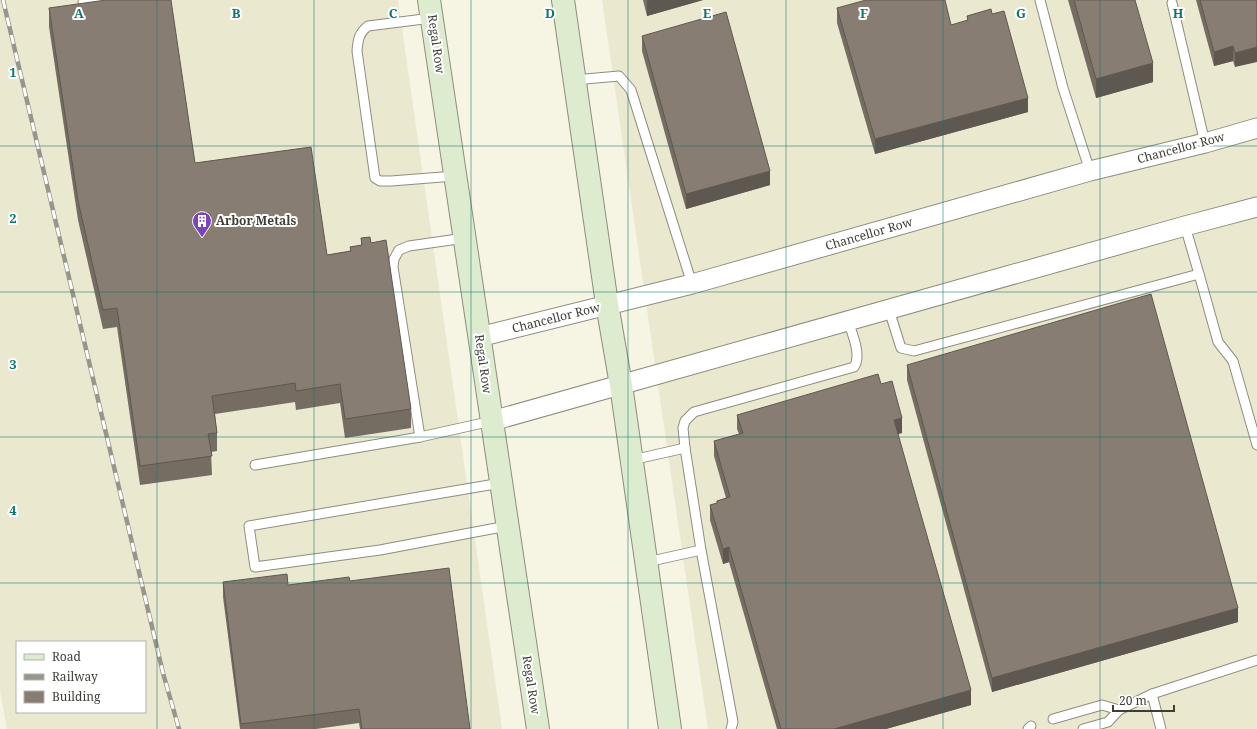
<svg xmlns="http://www.w3.org/2000/svg" width="1257" height="729" font-family="'Noto Serif',serif">
  <rect width="100%" height="100%" fill="#f6f4e3"/>
  <g fill="#ebe8d0" fill-rule="evenodd">
    <path d="M0 0H398L502 729H7L0 691ZM17 642H145V712H17Z"/>
    <path d="M602 0H1257V729H708Z"/>
  </g>
  <g fill="none" stroke-linecap="round" stroke-linejoin="round">
    <defs>
      <g id="lane">
        <path d="M1040 0 1063 88 1090 171"/>
        <path d="M83 2 101 0"/>
        <path d="M1172 3 1205 143"/>
        <path d="M432 18 368 26C359 33 358 39 357 51L375 178 380 181H391L455 176"/>
        <path d="M574 80 619 76 631 90 692 284"/>
        <path d="M1199 274 1218 342 1233 361 1257 445"/>
        <path d="M889 310 901 348 914 351 1199 274 1185 226"/>
        <path d="M420 437 393 267 394 259 399 250 409 246 465 238"/>
        <path d="M632 460 685 448"/>
        <path d="M255 465 420 437 492 421"/>
        <path d="M501 483 249 526 255 567 380 550 507 526"/>
        <path d="M647 562 701 550"/>
        <path d="M1152 694 1257 660"/>
        <path d="M1053 719 1102 705 1119 710"/>
        <path d="M731 729 733 722 701 550 685 448 683 428 685 421 694 412 854 367C862 356 852 333 848 321"/>
        <path d="M1028 729 1031 726"/>
        <path d="M1083 729 1108 722 1119 710 1152 694 1161 729"/>
      </g>
      <g id="street">
        <path d="M479 337 692 284 1090 171 1205 143 1257 128"/>
        <path d="M492 421 1185 226 1257 207"/>
      </g>
      <g id="secondary">
        <path d="M429 0 538 729"/>
        <path d="M563 0 607 304 621 385 670 729"/>
      </g>
    </defs>
    <use href="#lane" stroke="#8f8d7e" stroke-width="11"/>
    <use href="#street" stroke="#8f8d7e" stroke-width="21"/>
    <use href="#secondary" stroke="#8f8d7e" stroke-width="24"/>
    <use href="#lane" stroke="#fff" stroke-width="9"/>
    <use href="#street" stroke="#fff" stroke-width="19"/>
    <use href="#secondary" stroke="#ddeccf" stroke-width="22"/>
    <defs>
      <path id="rail" d="M3 0 163 673 179 729"/>
    </defs>
    <use href="#rail" stroke="#98968a" stroke-width="4.5"/>
    <use href="#rail" stroke="#fff" stroke-width="3" stroke-dasharray="9" stroke-linecap="butt"/>
  </g>
  <g fill="#756c62">
    <path d="M643 0H703L647 16Z"/>
    <path d="M1068 0H1135L1153 82 1096 98Z"/>
    <path d="M1196 0H1257L1235 67 1233 61 1214 66Z"/>
    <path d="M49 8 195 163 327 255 350 251V247L361 245V238L371 243 411 409V428L345 438 340 403 296 410 295 402 215 414 217 433V451L211 452 212 475 140 485 117 327 103 329 78 220 49 27Z"/>
    <path d="M837 8 951 25 967 21V16L992 14 1028 112 875 154 837 23Z"/>
    <path d="M642 36 770 185 686 209 642 51Z"/>
    <path d="M907 365 1238 622 992 692 907 380Z"/>
    <path d="M737 415 902 433 898 434 971 705 886 729H777L729 562 723 564 710 520V505L717 504V501L726 498 714 456V441L739 434 737 429Z"/>
    <path d="M350 581 470 729H360L359 723 316 729H240L223 597V582L288 585Z"/>
  </g>
  <g fill="#5f5850">
    <path d="M650 0H703L647 16V1Z"/>
    <path d="M1233 46V61L1214 66V52Z"/>
    <path d="M1257 47V62L1235 67V53Z"/>
    <path d="M1153 63V82L1096 98V79Z"/>
    <path d="M1028 98V112L875 154V139Z"/>
    <path d="M770 171V185L686 209V194Z"/>
    <path d="M902 418V433L894 435V420Z"/>
    <path d="M729 547V562L723 564V549Z"/>
    <path d="M1238 608V622L992 692V678Z"/>
    <path d="M971 690V705L886 729H834Z"/>
  </g>
  <g fill="#887d72" stroke="#5f5850">
    <path d="M106 0H171L195 163 311 147 327 255 351 251 350 247 362 245 361 238 370 237 371 243 386 240 411 409 345 419 340 384 296 391 295 383 212 396 217 433 208 434 212 456 140 466 117 308 103 310 78 201 49 8Z"/>
    <path d="M866 0H945L951 25 968 20 967 16 991 9 992 14 1004 11 1028 98 875 139 837 8Z"/>
    <path d="M1074 0H1135L1153 63 1096 79Z"/>
    <path d="M1200 0H1257V47L1235 53 1233 46 1214 52Z"/>
    <path d="M726 12 770 171 686 194 642 36Z"/>
    <path d="M1151 294 1238 608 992 678 907 365Z"/>
    <path d="M878 374 881 384 892 381 902 418 894 420 971 690 834 729H781L729 547 723 549 710 505 717 503V501L730 497 714 441 743 433 737 415Z"/>
    <path d="M449 568 470 729H362L359 709 241 724 223 582 287 574 288 585 349 577 350 581Z"/>
  </g>
  <path fill="none" stroke="#0f766e" stroke-width="1" stroke-opacity="0.55" d="M157 0V729M314 0V729M471 0V729M628 0V729M786 0V729M943 0V729M1100 0V729M0 146H1257M0 292H1257M0 437H1257M0 583H1257"/>
  <defs>
    <symbol id="building-pin" viewBox="-11 -11 22 30"><path d="M0 17L-7.5 6A9.5 9.5 0 1 1 7.5 6Z" fill="#7b44bb" stroke="#fff"/><path d="M-4-6H4V6H1V3H-1V6H-4ZM-2.5-4.3h1.7v1.8h-1.7ZM.8-4.3h1.7v1.8H.8ZM-2.5-1h1.7V.8h-1.7ZM.8-1h1.7V.8H.8Z" fill="#fff"/></symbol>
  </defs>
  <g fill-rule="evenodd">
    <use href="#building-pin" x="191" y="210" width="22" height="30"/>
  </g>
  <g text-anchor="middle" stroke-width="4" stroke-linejoin="round" paint-order="stroke">
    <g font-size="12" fill="#3e3d36" stroke="#fff">
      <text transform="translate(436 44) rotate(82)" y="4">Regal Row</text>
      <text transform="translate(1181 148) rotate(-15)" y="4">Chancellor Row</text>
      <text transform="translate(869 234) rotate(-16)" y="4">Chancellor Row</text>
      <text transform="translate(556 318) rotate(-14)" y="4">Chancellor Row</text>
      <text transform="translate(483 364) rotate(82)" y="4">Regal Row</text>
      <text transform="translate(531 685) rotate(81)" y="4">Regal Row</text>
    </g>
    <g font-size="12" font-weight="bold" fill="#3e3d36" stroke="#fff" text-anchor="start">
      <text x="216" y="225">Arbor Metals</text>
    </g>
  </g>
  <g font-size="13" text-anchor="middle" font-weight="bold" fill="#0f766e" stroke="#fff" stroke-width="4" stroke-linejoin="round" paint-order="stroke">
    <text x="79" y="18">A</text>
    <text x="236" y="18">B</text>
    <text x="393" y="18">C</text>
    <text x="550" y="18">D</text>
    <text x="707" y="18">E</text>
    <text x="864" y="18">F</text>
    <text x="1021" y="18">G</text>
    <text x="1178" y="18">H</text>
    <text x="13" y="77">1</text>
    <text x="13" y="223">2</text>
    <text x="13" y="369">3</text>
    <text x="13" y="515">4</text>
  </g>
  <rect x="16" y="641" width="130" height="72" fill="#ffffff" stroke="#b2b1af"/>
  <rect x="24" y="654" width="20" height="6" fill="#ddeccf" stroke="#b2b1af"/>
  <text x="52" y="661" font-size="12" fill="#3e3d36">Road</text>
  <rect x="24" y="674" width="20" height="6" fill="#98968a" stroke="#b2b1af"/>
  <text x="52" y="681" font-size="12" fill="#3e3d36">Railway</text>
  <rect x="24" y="691" width="20" height="12" fill="#887d72" stroke="#b2b1af"/>
  <text x="52" y="701" font-size="12" fill="#3e3d36">Building</text>
  <path d="M1113 705v6h61v-6" fill="none" stroke="#3e3d36" stroke-width="2"/>
  <text x="1119" y="705" font-size="12" fill="#3e3d36" stroke="#ffffff" stroke-width="3" paint-order="stroke">20 m</text>
</svg>
